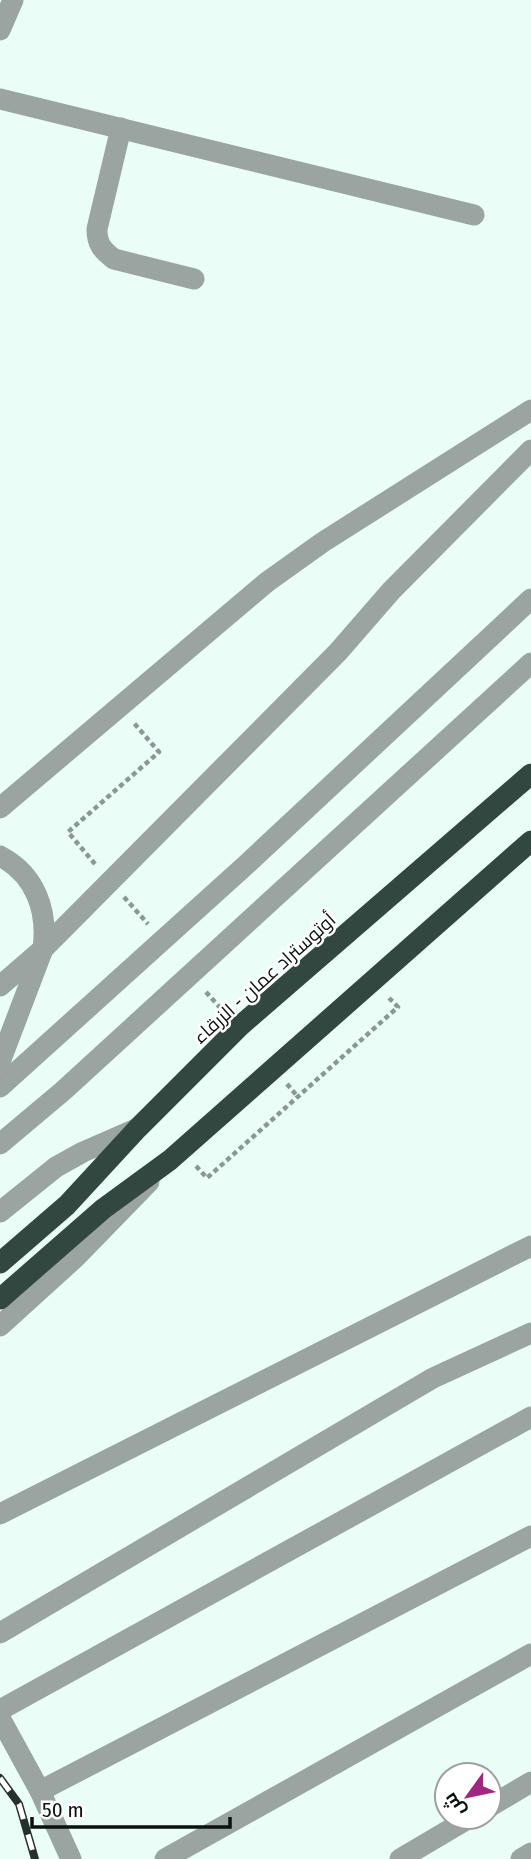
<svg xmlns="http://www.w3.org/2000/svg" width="531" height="1859" font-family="'Fira Sans Condensed',Cairo,sans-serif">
  <rect width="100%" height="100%" fill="#eafef7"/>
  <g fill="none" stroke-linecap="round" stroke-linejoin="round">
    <g stroke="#899893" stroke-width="4.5" stroke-dasharray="5 3.5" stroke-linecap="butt">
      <path d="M95 864 68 832 159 752 134 723"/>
      <path d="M124 897 148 924"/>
      <path d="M206 992 224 1012"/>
      <path d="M287 1084 298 1097"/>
      <path d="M196 1166 207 1178 398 1007 389 998"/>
    </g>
    <g stroke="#9aa4a0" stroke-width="21">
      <path d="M0 30 13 0"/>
      <path d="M0 99 474 215"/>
      <path d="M121 128 97 229C97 244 102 250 114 259L194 279"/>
      <path d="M0 808 267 582 323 542 531 410"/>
      <path d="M0 856C36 875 48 911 43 949L0 1062"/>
      <path d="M0 986 43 949 338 652 391 591 531 450"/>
      <path d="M0 1087 247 864 531 599"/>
      <path d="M0 1144 63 1091 531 663"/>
      <path d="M0 1212 56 1167 83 1152 138 1128"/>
      <path d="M0 1326 76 1257 149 1182"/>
      <path d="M0 1514 531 1246"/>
      <path d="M0 1633 433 1378 531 1333"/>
      <path d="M0 1710 531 1417"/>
      <path d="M0 1718 40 1791 71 1859"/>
      <path d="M40 1791 531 1536"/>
      <path d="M489 1807 531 1782"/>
      <path d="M165 1859 531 1654"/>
      <path d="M400 1859 471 1817"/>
      <path d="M521 1859 531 1853"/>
    </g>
    <g stroke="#324740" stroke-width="21">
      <path d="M0 1263 67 1205 138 1128 240 1026 531 774"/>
      <path d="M0 1299 103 1209 170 1160 531 841"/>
    </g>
    <defs>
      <path id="rail" d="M0 1778 19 1804 35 1859"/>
    </defs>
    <use href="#rail" stroke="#26302c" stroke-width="8"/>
    <use href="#rail" stroke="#fff" stroke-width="5" stroke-dasharray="16" stroke-linecap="butt"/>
  </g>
  <g text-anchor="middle" stroke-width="5" stroke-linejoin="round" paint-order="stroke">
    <g font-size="19" fill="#09120f" stroke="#fff">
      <text transform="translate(264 978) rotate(-42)" y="7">أوتوستراد عمان - الزرقاء</text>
    </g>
  </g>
  <g transform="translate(468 1796) rotate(237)"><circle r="33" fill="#ffffff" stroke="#9da09f" stroke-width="2"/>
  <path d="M0-5L12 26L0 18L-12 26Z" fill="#9f2780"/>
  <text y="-10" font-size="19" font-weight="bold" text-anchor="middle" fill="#09120f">ش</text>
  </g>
  <path d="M32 1817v10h198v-10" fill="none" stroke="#09120f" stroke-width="3.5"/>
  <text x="42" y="1817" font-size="21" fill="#09120f" stroke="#ffffff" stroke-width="5" paint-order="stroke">50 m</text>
</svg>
